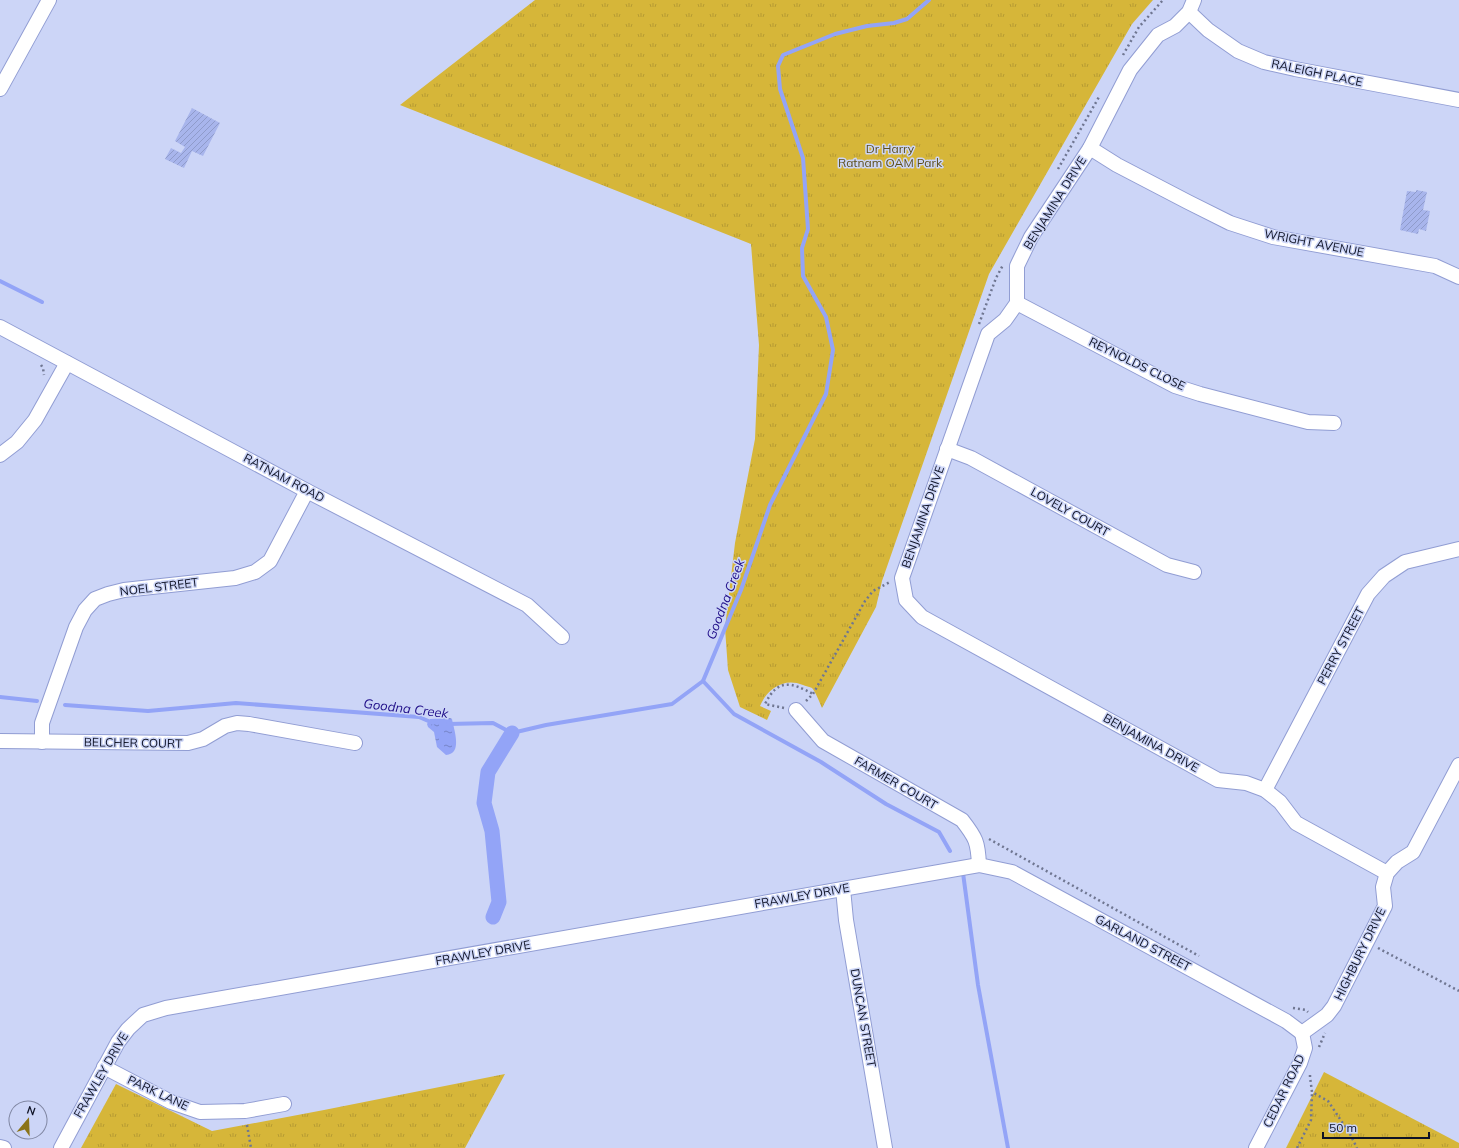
<svg xmlns="http://www.w3.org/2000/svg" width="1459" height="1148" font-family="Mulish,sans-serif">
  <defs>
    <pattern id="grass-tufts" width="24" height="20" patternUnits="userSpaceOnUse"><rect width="24" height="20" fill="#d6b639"/><path d="M3 7l-1-3M5 7V3M7 7l1-3M15 17l-1-3M17 17v-4M19 17l1-3" fill="none" stroke="#b69b32"/></pattern>
    <pattern id="water-ripples" width="26" height="14" patternUnits="userSpaceOnUse"><rect width="26" height="14" fill="#93a4f7"/><path d="M2 4q2-2 4 0t4 0M15 11q2-2 4 0t4 0" fill="none" stroke="#7684c8"/></pattern>
    <pattern id="building-hatch" width="6" height="6" patternUnits="userSpaceOnUse"><rect width="6" height="6" fill="#a8b5ec"/><path d="M-1 1l2-2M0 6l6-6M5 7l2-2" fill="none" stroke="#8f9bca"/></pattern>
  </defs>
  <rect width="100%" height="100%" fill="#ccd5f7"/>
  <g fill="url(#grass-tufts)">
    <path d="M535 0H1153L1132 24 989 274 882 581 876 607 822 708C820 703 815 691 812 688 810 687 805 686 803 685 784 677 767 689 760 706L771 711 767 720 740 707 728 670 725 628 735 543 755 439 759 345 751 244 400 105Z"/>
    <path d="M1324 1072 1459 1143V1148H1286Z"/>
    <path d="M505 1074 465 1148H81L116 1084 212 1131 324 1110Z"/>
  </g>
  <path fill="url(#water-ripples)" d="M450 718 452 719C454 730 463 754 446 755L437 747 434 732 428 727 427 724 430 719Z"/>
  <g fill="none" stroke-linecap="round" stroke-linejoin="round">
    <g stroke="#93a4f7" stroke-width="4">
      <path d="M0 281 42 302"/>
      <path d="M703 681 734 714 821 762 886 804 939 832 950 851"/>
      <path d="M0 697 37 701"/>
      <path d="M65 705 148 711 236 703 419 717 433 723"/>
      <path d="M448 724 493 723 512 733 546 725 672 704 703 681 741 590 770 505 826 394 833 350 826 317 803 276 802 248 808 229 803 158 780 89 778 66 783 55 835 34 867 26 894 23 907 19 929 0"/>
      <path d="M963 873 978 985 1008 1148"/>
    </g>
    <path stroke="#93a4f7" stroke-width="15" d="M493 917 499 902 492 831 484 803 488 772 512 733"/>
  </g>
  <g fill="url(#building-hatch)">
    <path d="M192 108 220 123 203 156 192 151 184 168 165 159 171 148 181 153 185 147 175 141Z"/>
    <path d="M1416 190 1427 192 1423 210 1430 211 1426 231 1419 229 1418 234 1400 230 1407 191 1416 192Z"/>
  </g>
  <g fill="none" stroke-linecap="round" stroke-linejoin="round">
    <defs>
      <g id="minor">
        <path d="M1194 0 1189 12 1175 26 1158 35 1130 70 1090 148 1031 237 1017 266V303L1005 320 988 334 902 578 906 600 922 617 1218 780 1246 783 1265 790 1280 802 1296 823 1387 873"/>
        <path d="M1189 12 1208 30 1238 51 1264 62 1295 69 1459 100"/>
        <path d="M0 89 49 0"/>
        <path d="M1090 148 1117 165 1188 202 1230 223 1273 237 1435 266 1459 277"/>
        <path d="M1017 303 1175 386 1200 394 1308 422 1334 423"/>
        <path d="M0 327 307 491 527 605 562 637"/>
        <path d="M947 449 971 458 1167 565 1194 572"/>
        <path d="M0 455 17 442 35 420 67 363"/>
        <path d="M796 710 823 741 962 820C976 838 978 842 979 865"/>
        <path d="M0 741 188 743 203 739 225 726 237 723 249 724 355 743"/>
        <path d="M42 742V723L76 627 85 610 95 599 108 594 124 590 235 578 255 572 270 561 307 491"/>
        <path d="M1265 790 1368 594 1384 576 1405 562 1459 549"/>
        <path d="M843 889 846 920 885 1148"/>
        <path d="M1302 1033 1327 1015 1334 1006 1385 906 1383 887 1387 873 1397 862 1413 852 1459 765"/>
        <path d="M104 1067 171 1102 200 1112 245 1111 284 1104"/>
        <path d="M0 1147 4 1148"/>
        <path d="M61 1148 118 1042 128 1029 143 1015 166 1008 979 865 1012 872 1286 1021 1302 1033"/>
        <path d="M1256 1148 1300 1063 1305 1048 1302 1033"/>
      </g>
    </defs>
    <use href="#minor" stroke="#919dd3" stroke-width="16"/>
    <g stroke="#6f7691" stroke-width="2.5" stroke-dasharray="2 3" stroke-linecap="butt">
      <path d="M1123 55 1139 27 1163 0"/>
      <path d="M1058 169 1099 97"/>
      <path d="M979 324 996 278 1003 265"/>
      <path d="M41 365 43 368 44 375"/>
      <path d="M806 701 813 694 865 601 873 591 890 582"/>
      <path d="M784 708 765 704C778 678 791 682 813 694"/>
      <path d="M989 839 1199 956"/>
      <path d="M1378 948 1459 991"/>
      <path d="M1293 1008 1306 1010 1308 1012"/>
      <path d="M1319 1047 1325 1033"/>
      <path d="M1310 1075V1077L1312 1092 1328 1101 1350 1134 1357 1148"/>
      <path d="M247 1125 251 1148"/>
      <path d="M1297 1148 1311 1120 1312 1092"/>
    </g>
    <use href="#minor" stroke="#fff" stroke-width="14"/>
  </g>
  <g text-anchor="middle" stroke-width="3" stroke-linejoin="round" paint-order="stroke">
    <g font-size="12" fill="#0e1225" stroke="#ccd5f7">
      <text transform="translate(1317 73) rotate(12)" y="4">RALEIGH PLACE</text>
      <text transform="translate(1055 203) rotate(-58)" y="4">BENJAMINA DRIVE</text>
      <text transform="translate(1314 243) rotate(11)" y="4">WRIGHT AVENUE</text>
      <text transform="translate(1137 364) rotate(26)" y="4">REYNOLDS CLOSE</text>
      <text transform="translate(284 478) rotate(28)" y="4">RATNAM ROAD</text>
      <text transform="translate(1070 512) rotate(29)" y="4">LOVELY COURT</text>
      <text transform="translate(923 517) rotate(-71)" y="4">BENJAMINA DRIVE</text>
      <text transform="translate(159 587) rotate(-7)" y="4">NOEL STREET</text>
      <text transform="translate(1341 646) rotate(-62)" y="4">PERRY STREET</text>
      <text transform="translate(133 743) rotate(1)" y="4">BELCHER COURT</text>
      <text transform="translate(1151 743) rotate(29)" y="4">BENJAMINA DRIVE</text>
      <text transform="translate(896 783) rotate(30)" y="4">FARMER COURT</text>
      <text transform="translate(802 896) rotate(-10)" y="4">FRAWLEY DRIVE</text>
      <text transform="translate(1143 943) rotate(28)" y="4">GARLAND STREET</text>
      <text transform="translate(483 953) rotate(-10)" y="4">FRAWLEY DRIVE</text>
      <text transform="translate(1360 954) rotate(-64)" y="4">HIGHBURY DRIVE</text>
      <text transform="translate(863 1018) rotate(80)" y="4">DUNCAN STREET</text>
      <text transform="translate(101 1075) rotate(-60)" y="4">FRAWLEY DRIVE</text>
      <text transform="translate(1284 1091) rotate(-64)" y="4">CEDAR ROAD</text>
      <text transform="translate(158 1093) rotate(25)" y="4">PARK LANE</text>
    </g>
    <g font-size="12" fill="#5c4e19" stroke="#ccd5f7">
      <text x="890" y="153">Dr Harry<tspan x="890" dy="14">Ratnam OAM Park</tspan></text>
    </g>
    <g font-size="13" font-style="italic" fill="#1f0d88" stroke="#ccd5f7">
      <text transform="translate(725 599) rotate(-69)" y="5">Goodna Creek</text>
      <text transform="translate(406 708) rotate(7)" y="5">Goodna Creek</text>
    </g>
  </g>
  <g transform="translate(28 1120) rotate(19)"><circle r="19" fill="#ccd5f7" stroke="#8087a3"/>
  <path d="M0-3L7 15L0 10L-7 15Z" fill="#8b7418"/>
  <text y="-6" font-size="11" font-weight="bold" text-anchor="middle" fill="#0e1225">N</text>
  </g>
  <path d="M1323 1132v6h106v-6" fill="none" stroke="#0e1225" stroke-width="2"/>
  <text x="1329" y="1132" font-size="12" fill="#0e1225" stroke="#ccd5f7" stroke-width="3" paint-order="stroke">50 m</text>
</svg>
